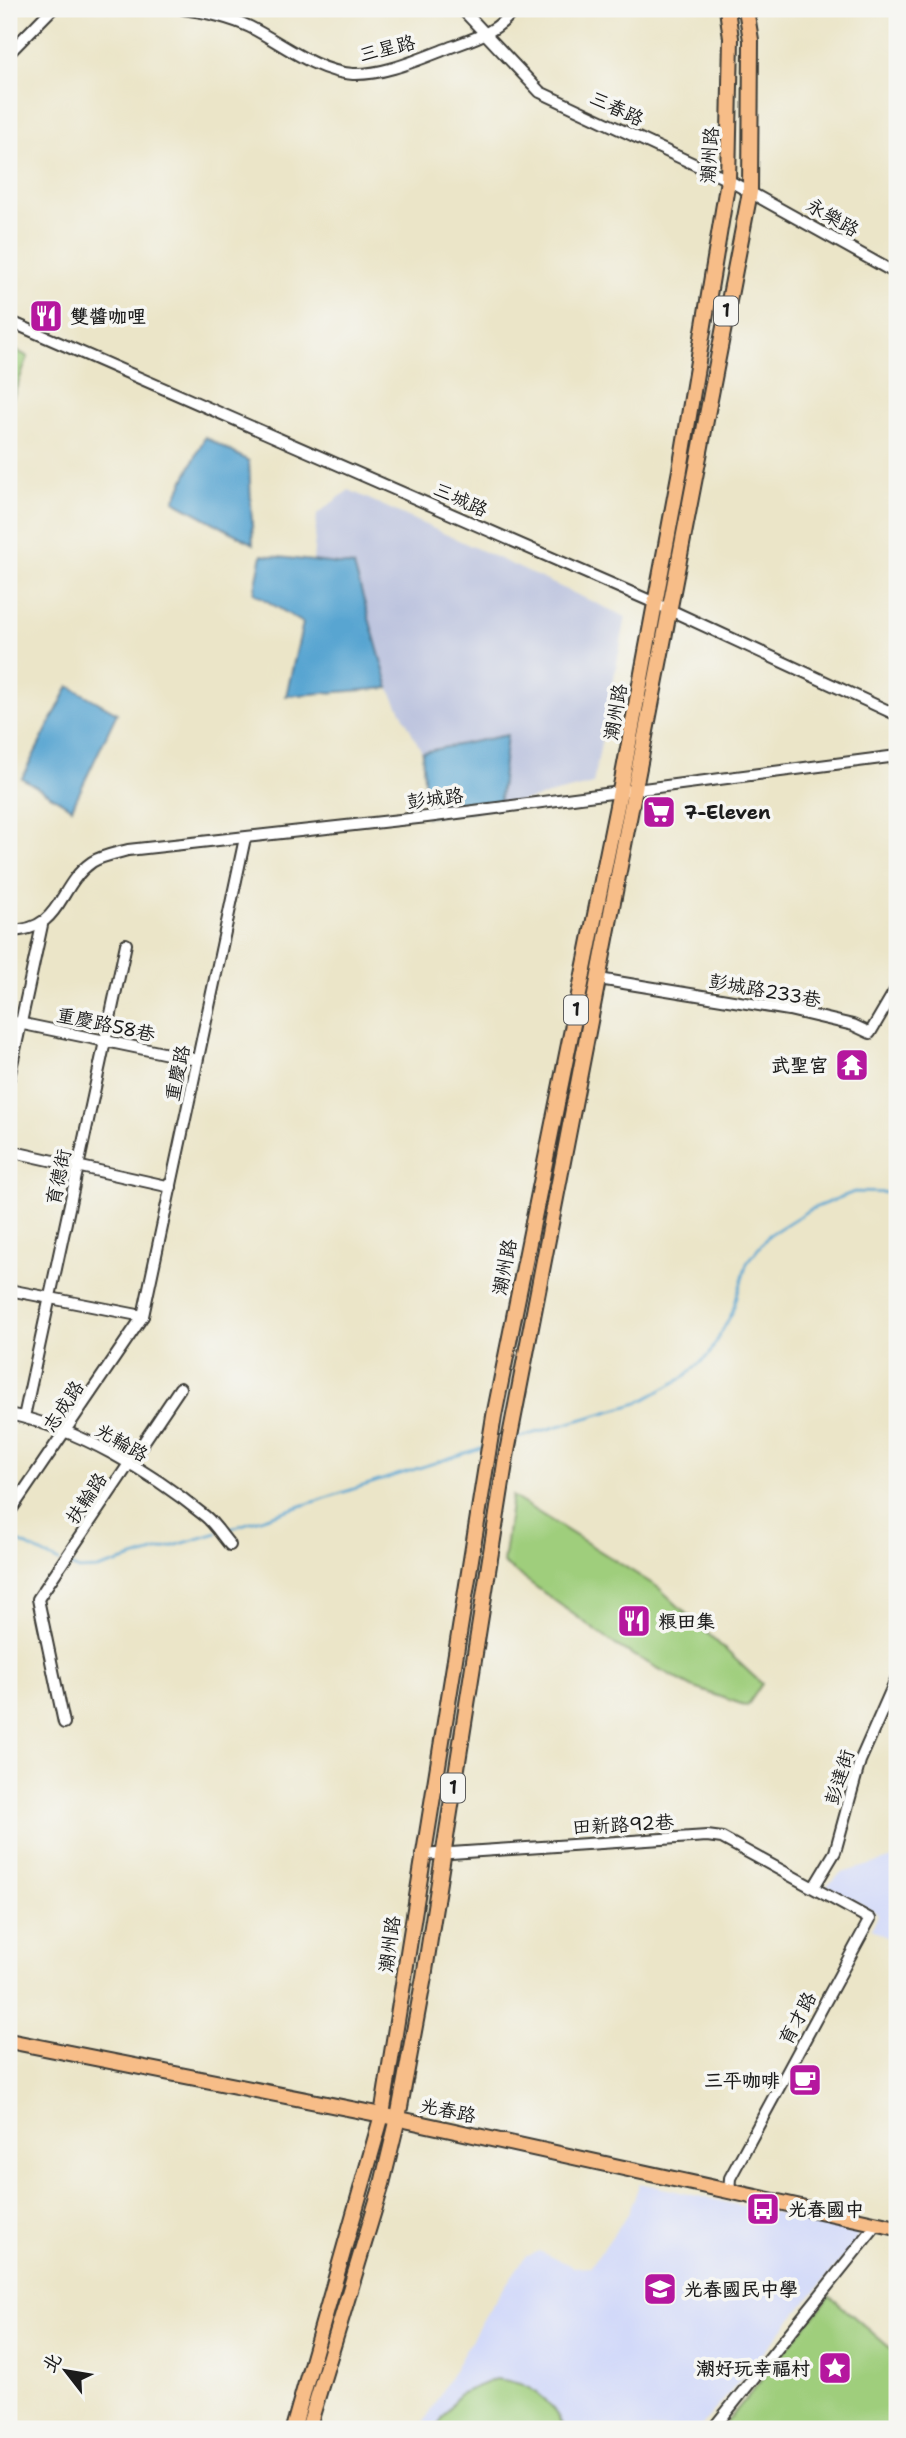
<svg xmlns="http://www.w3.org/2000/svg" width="906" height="2438" font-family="'Shantell Sans','LXGW WenKai TC',sans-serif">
  <rect width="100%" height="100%" fill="#f6f6f2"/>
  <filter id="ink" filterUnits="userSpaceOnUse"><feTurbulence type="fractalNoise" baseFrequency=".0143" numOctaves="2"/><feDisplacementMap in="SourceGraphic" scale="14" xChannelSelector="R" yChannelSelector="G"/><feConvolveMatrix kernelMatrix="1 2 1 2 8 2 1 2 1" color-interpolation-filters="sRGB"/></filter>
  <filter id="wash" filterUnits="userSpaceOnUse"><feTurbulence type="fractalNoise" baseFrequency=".00686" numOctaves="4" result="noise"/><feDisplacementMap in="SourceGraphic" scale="28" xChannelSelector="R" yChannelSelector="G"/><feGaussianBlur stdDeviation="1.57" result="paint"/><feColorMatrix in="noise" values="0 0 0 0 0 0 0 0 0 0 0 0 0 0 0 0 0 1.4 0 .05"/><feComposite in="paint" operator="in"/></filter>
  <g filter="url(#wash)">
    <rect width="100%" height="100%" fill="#ebe5c8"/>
    <g fill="#d2d9f9">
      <path d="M897 1857V1943L871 1929 878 1913 826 1886 842 1873Z"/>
      <path d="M640 2183 859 2232 853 2246 699 2429H420L488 2311 525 2257 539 2251 574 2267 591 2266 628 2214Z"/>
    </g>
    <path fill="#bcc3de" d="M349 490 626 617 593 784 499 807 507 736 422 752 389 688 354 566 313 561 317 514Z"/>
    <g fill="#9fce7c" stroke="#5e754c" stroke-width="2">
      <path d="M9 346 28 357 9 408Z"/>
      <path d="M512 1496 659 1588 762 1684 747 1706 692 1687 617 1646 503 1563Z"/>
      <path d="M830 2296 897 2354V2429H721Z"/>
      <path d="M495 2379C529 2382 551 2397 564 2429H435L459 2394Z"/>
    </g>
    <g fill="#59a5d1" stroke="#3a6076" stroke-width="2">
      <path d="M205 437 249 461 253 544 174 501Z"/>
      <path d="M262 555 354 566 389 688 286 696 303 623 254 593Z"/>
      <path d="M69 686 117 713 72 808 22 778Z"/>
      <path d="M507 735 499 807 427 817 422 752Z"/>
    </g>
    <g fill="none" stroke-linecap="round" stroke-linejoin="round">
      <g stroke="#59a5d1" stroke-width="2.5">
        <path d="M514 1439 638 1403 683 1378 709 1355 732 1313 747 1263 769 1235 809 1210 854 1192 897 1193"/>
        <path d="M223 1531 484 1447"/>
        <path d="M9 1537 59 1562"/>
        <path d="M66 1564 79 1570 97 1569 217 1533"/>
      </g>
    </g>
  </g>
  <g filter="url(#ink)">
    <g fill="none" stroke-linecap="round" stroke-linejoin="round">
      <defs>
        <g id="minor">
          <path d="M183 9C205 12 229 17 250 27 282 43 316 72 353 74 384 75 417 60 446 49 472 39 498 33 514 9"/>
          <path d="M462 9 540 92 728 180 897 274"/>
          <path d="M9 53 52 9"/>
          <path d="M9 321 655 603 897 715"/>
          <path d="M9 931C64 930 56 887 92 862 101 856 117 853 128 850L427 817 897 756"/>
          <path d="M599 979 789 1010 853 1025 870 1033 897 987"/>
          <path d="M9 1021 197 1060"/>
          <path d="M9 1078 42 925"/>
          <path d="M9 1151 171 1187"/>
          <path d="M9 1290 143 1316"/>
          <path d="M9 1414C79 1429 150 1471 205 1516 215 1524 222 1536 230 1545"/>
          <path d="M24 1417 126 944"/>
          <path d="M9 1513 143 1316 245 838"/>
          <path d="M64 1723 38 1599 180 1388"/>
          <path d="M421 1855 707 1836 722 1838 870 1919 730 2178 729 2192"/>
          <path d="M814 1887 835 1852 860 1761 897 1677"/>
          <path d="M716 2425 877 2224"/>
        </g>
        <g id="major">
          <path d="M9 2041 382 2115 897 2228"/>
          <path d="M293 2429 382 2115 494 1416 620 791 680 470 728 180 731 38 727 9"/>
          <path d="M308 2429 382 2184 398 2118 424 1977 506 1457 750 192 751 40 746 9"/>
        </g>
      </defs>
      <use href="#minor" stroke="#3b3a36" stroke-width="14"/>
      <use href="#major" stroke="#3b3a36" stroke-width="18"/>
      <use href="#minor" stroke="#fff" stroke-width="10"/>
      <use href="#major" stroke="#f7bd88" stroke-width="14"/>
    </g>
  </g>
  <defs>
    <symbol id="restaurant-square" viewBox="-11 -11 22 22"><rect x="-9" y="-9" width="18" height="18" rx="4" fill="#b5179e" stroke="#f6f6f2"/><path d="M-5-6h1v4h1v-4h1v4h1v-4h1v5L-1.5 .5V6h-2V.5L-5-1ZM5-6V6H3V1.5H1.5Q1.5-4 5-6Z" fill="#fff"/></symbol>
    <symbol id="supermarket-square" viewBox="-11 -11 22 22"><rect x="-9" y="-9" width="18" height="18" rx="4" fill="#b5179e" stroke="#f6f6f2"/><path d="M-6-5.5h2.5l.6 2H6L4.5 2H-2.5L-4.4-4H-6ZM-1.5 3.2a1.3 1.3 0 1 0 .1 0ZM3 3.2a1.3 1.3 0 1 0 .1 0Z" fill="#fff"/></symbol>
    <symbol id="temple-square" viewBox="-11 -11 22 22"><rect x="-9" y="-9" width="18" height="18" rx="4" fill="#b5179e" stroke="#f6f6f2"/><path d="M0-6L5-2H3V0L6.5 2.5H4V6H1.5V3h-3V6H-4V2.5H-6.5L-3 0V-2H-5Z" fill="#fff"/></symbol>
    <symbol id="cafe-square" viewBox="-11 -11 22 22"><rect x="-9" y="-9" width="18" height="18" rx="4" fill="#b5179e" stroke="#f6f6f2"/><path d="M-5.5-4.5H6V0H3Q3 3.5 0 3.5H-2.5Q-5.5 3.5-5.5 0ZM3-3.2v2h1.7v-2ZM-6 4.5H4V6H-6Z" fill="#fff"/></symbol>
    <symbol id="bus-square" viewBox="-11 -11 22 22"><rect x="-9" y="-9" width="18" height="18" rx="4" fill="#b5179e" stroke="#f6f6f2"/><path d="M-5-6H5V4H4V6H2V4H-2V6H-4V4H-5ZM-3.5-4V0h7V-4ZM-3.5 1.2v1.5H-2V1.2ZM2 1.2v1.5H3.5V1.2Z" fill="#fff"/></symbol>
    <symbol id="school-square" viewBox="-11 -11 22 22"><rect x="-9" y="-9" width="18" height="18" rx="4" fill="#b5179e" stroke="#f6f6f2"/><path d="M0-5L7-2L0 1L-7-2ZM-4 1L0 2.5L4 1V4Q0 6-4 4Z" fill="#fff"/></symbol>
    <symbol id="sight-square" viewBox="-11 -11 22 22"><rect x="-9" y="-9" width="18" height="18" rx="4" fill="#b5179e" stroke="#f6f6f2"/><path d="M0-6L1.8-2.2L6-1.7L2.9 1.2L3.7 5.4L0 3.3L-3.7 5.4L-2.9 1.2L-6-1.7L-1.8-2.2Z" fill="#fff"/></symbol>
  </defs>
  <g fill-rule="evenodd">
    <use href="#restaurant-square" x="27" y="297" width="38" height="38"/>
    <use href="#supermarket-square" x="640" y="793" width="38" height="38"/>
    <use href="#temple-square" x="833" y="1046" width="38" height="38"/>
    <use href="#restaurant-square" x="615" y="1602" width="38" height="38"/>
    <use href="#cafe-square" x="786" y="2061" width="38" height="38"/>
    <use href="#bus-square" x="744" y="2190" width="38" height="38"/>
    <use href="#school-square" x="641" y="2270" width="38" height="38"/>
    <use href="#sight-square" x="816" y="2349" width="38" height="38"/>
  </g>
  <g text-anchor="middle" stroke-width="7" stroke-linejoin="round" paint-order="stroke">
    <g fill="#f6f6f2" stroke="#5d5d5c" stroke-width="2">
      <rect x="714" y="296.5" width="24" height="29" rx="5"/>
      <rect x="564" y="995.5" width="24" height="29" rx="5"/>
      <rect x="441" y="1773.5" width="24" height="29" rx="5"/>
    </g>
    <g font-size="18" font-weight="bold" fill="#1c1c1c">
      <text x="726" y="317">1</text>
      <text x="576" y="1016">1</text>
      <text x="453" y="1794">1</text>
    </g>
    <g font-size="19" fill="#1c1c1c" stroke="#f6f6f2">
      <text transform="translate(387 48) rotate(-14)" y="7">三星路</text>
      <text transform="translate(617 108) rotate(25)" y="7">三春路</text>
      <text transform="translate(709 155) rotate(-86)" y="7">潮州路</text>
      <text transform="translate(833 217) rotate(30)" y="7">永樂路</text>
      <text transform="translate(461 499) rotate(24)" y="7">三城路</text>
      <text transform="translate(615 712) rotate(-80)" y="7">潮州路</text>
      <text transform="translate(435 798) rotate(-7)" y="7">彭城路</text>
      <text transform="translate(765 990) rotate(10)" y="7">彭城路233巷</text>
      <text transform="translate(106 1024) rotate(12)" y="7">重慶路58巷</text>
      <text transform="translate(177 1073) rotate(-78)" y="7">重慶路</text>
      <text transform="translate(58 1177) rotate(-78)" y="7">育德街</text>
      <text transform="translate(504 1267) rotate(-79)" y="7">潮州路</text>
      <text transform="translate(63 1406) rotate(-56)" y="7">志成路</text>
      <text transform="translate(122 1442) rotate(30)" y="7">光輪路</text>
      <text transform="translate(86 1498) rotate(-56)" y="7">扶輪路</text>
      <text transform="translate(839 1777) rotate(-73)" y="7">彭達街</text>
      <text transform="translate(623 1824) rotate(-3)" y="7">田新路92巷</text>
      <text transform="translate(389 1944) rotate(-82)" y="7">潮州路</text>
      <text transform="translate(797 2018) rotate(-62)" y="7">育才路</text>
      <text transform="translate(448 2110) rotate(12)" y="7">光春路</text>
    </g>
    <g font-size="19" font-weight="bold" fill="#1c1c1c" stroke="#f6f6f2" text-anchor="start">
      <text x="70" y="323">雙醬咖哩</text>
      <text x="684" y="819">7-Eleven</text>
      <text x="828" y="1072" text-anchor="end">武聖宮</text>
      <text x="658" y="1628">粮田集</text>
      <text x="780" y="2087" text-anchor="end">三平咖啡</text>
      <text x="788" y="2216">光春國中</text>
      <text x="684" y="2296">光春國民中學</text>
      <text x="810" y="2375" text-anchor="end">潮好玩幸福村</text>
    </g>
  </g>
  <rect width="906" height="2438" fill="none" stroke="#f6f6f2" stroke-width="35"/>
  <g transform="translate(66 2371) rotate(301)" stroke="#f6f6f2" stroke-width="5" paint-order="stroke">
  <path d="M0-5L12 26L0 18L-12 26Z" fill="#1c1c1c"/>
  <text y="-10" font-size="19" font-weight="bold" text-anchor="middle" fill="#1c1c1c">北</text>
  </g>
</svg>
